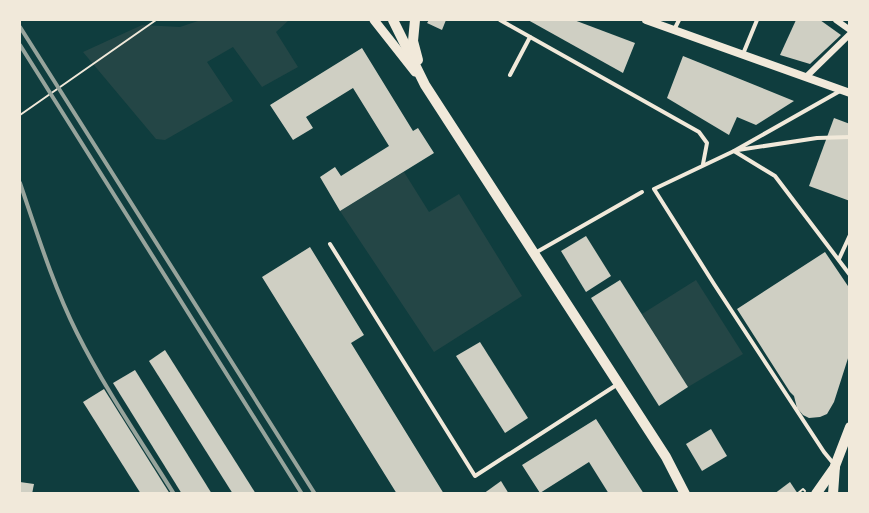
<svg xmlns="http://www.w3.org/2000/svg" width="869" height="513" font-family="'Playfair Display',serif">
  <rect width="100%" height="100%" fill="#0f3d3e"/>
  <g fill="#244646">
    <path d="M201 20H289L276 32 298 67 262 87 233 47 207 62 233 101 165 140 156 139 83 52 142 25 180 27Z"/>
    <path d="M404 172 429 212 459 194 522 296 434 352 340 211Z"/>
    <path d="M696 280 743 354 688 387 642 314Z"/>
  </g>
  <g fill="#cfcfc3">
    <path d="M429 20H446L442 30 427 23Z"/>
    <path d="M528 20H574L635 43 623 73Z"/>
    <path d="M796 20H820L841 35 810 64 780 55Z"/>
    <path d="M362 48 413 131 418 128 434 153 340 211 320 177 335 167 341 176 389 146 353 88 306 117 313 128 293 140 270 105Z"/>
    <path d="M683 56 794 101 756 125 737 117 729 135 667 98Z"/>
    <path d="M834 118 850 124V201L809 186Z"/>
    <path d="M586 236 611 276 586 292 561 251Z"/>
    <path d="M310 247 364 335 351 343 444 494H397L262 277Z"/>
    <path d="M825 252 850 289V352L834 402 827 414 820 417 809 418 803 415 797 408 794 396 790 392 737 309Z"/>
    <path d="M620 280 688 387 659 406 591 298Z"/>
    <path d="M480 342 528 418 505 433 456 356Z"/>
    <path d="M165 350 256 494H233L149 361Z"/>
    <path d="M135 370 212 494H182L113 383Z"/>
    <path d="M104 389 170 494H141L83 402Z"/>
    <path d="M596 419 644 494H609L589 462 540 493 522 465Z"/>
    <path d="M711 429 727 456 702 471 686 444Z"/>
    <path d="M501 481 509 494H483Z"/>
    <path d="M20 482 34 484 32 494H20Z"/>
    <path d="M790 482 798 494H774Z"/>
  </g>
  <g fill="none" stroke-linecap="round" stroke-linejoin="round">
    <g stroke="#f1e9da" stroke-width="2">
      <path d="M20 115 156 20"/>
      <path d="M797 494 803 489 805 491"/>
    </g>
    <g stroke="#f1e9da" stroke-width="4">
      <path d="M500 20 699 132 707 143 703 164"/>
      <path d="M674 30 679 20"/>
      <path d="M743 54 757 20"/>
      <path d="M510 75 530 37"/>
      <path d="M738 150 817 138 850 137"/>
      <path d="M734 151 775 176 850 275"/>
      <path d="M330 244 475 476 618 384"/>
      <path d="M535 253 642 192"/>
      <path d="M839 259 850 235"/>
      <path d="M833 463 824 452 714 284 654 189 734 151 840 91"/>
    </g>
    <g stroke="#f1e9da" stroke-width="6">
      <path d="M836 20 850 30"/>
      <path d="M806 77 850 34"/>
    </g>
    <path stroke="#f1e9da" stroke-width="8" d="M646 20 850 93"/>
    <path stroke="#f1e9da" stroke-width="9" d="M374 20 415 72"/>
    <g stroke="#f1e9da" stroke-width="10">
      <path d="M393 20 425 85 666 457 685 494"/>
      <path d="M415 20 413 41 418 60"/>
      <path d="M816 494 835 467"/>
      <path d="M833 494 835 466 850 427"/>
    </g>
    <g stroke="#97a49c" stroke-width="4">
      <path d="M20 27 315 494"/>
      <path d="M20 45 302 494"/>
      <path d="M20 183C37 233 53 285 77 333 105 389 141 441 174 494"/>
    </g>
  </g>
  <rect width="869" height="513" fill="none" stroke="#f1e9da" stroke-width="42"/>
</svg>
